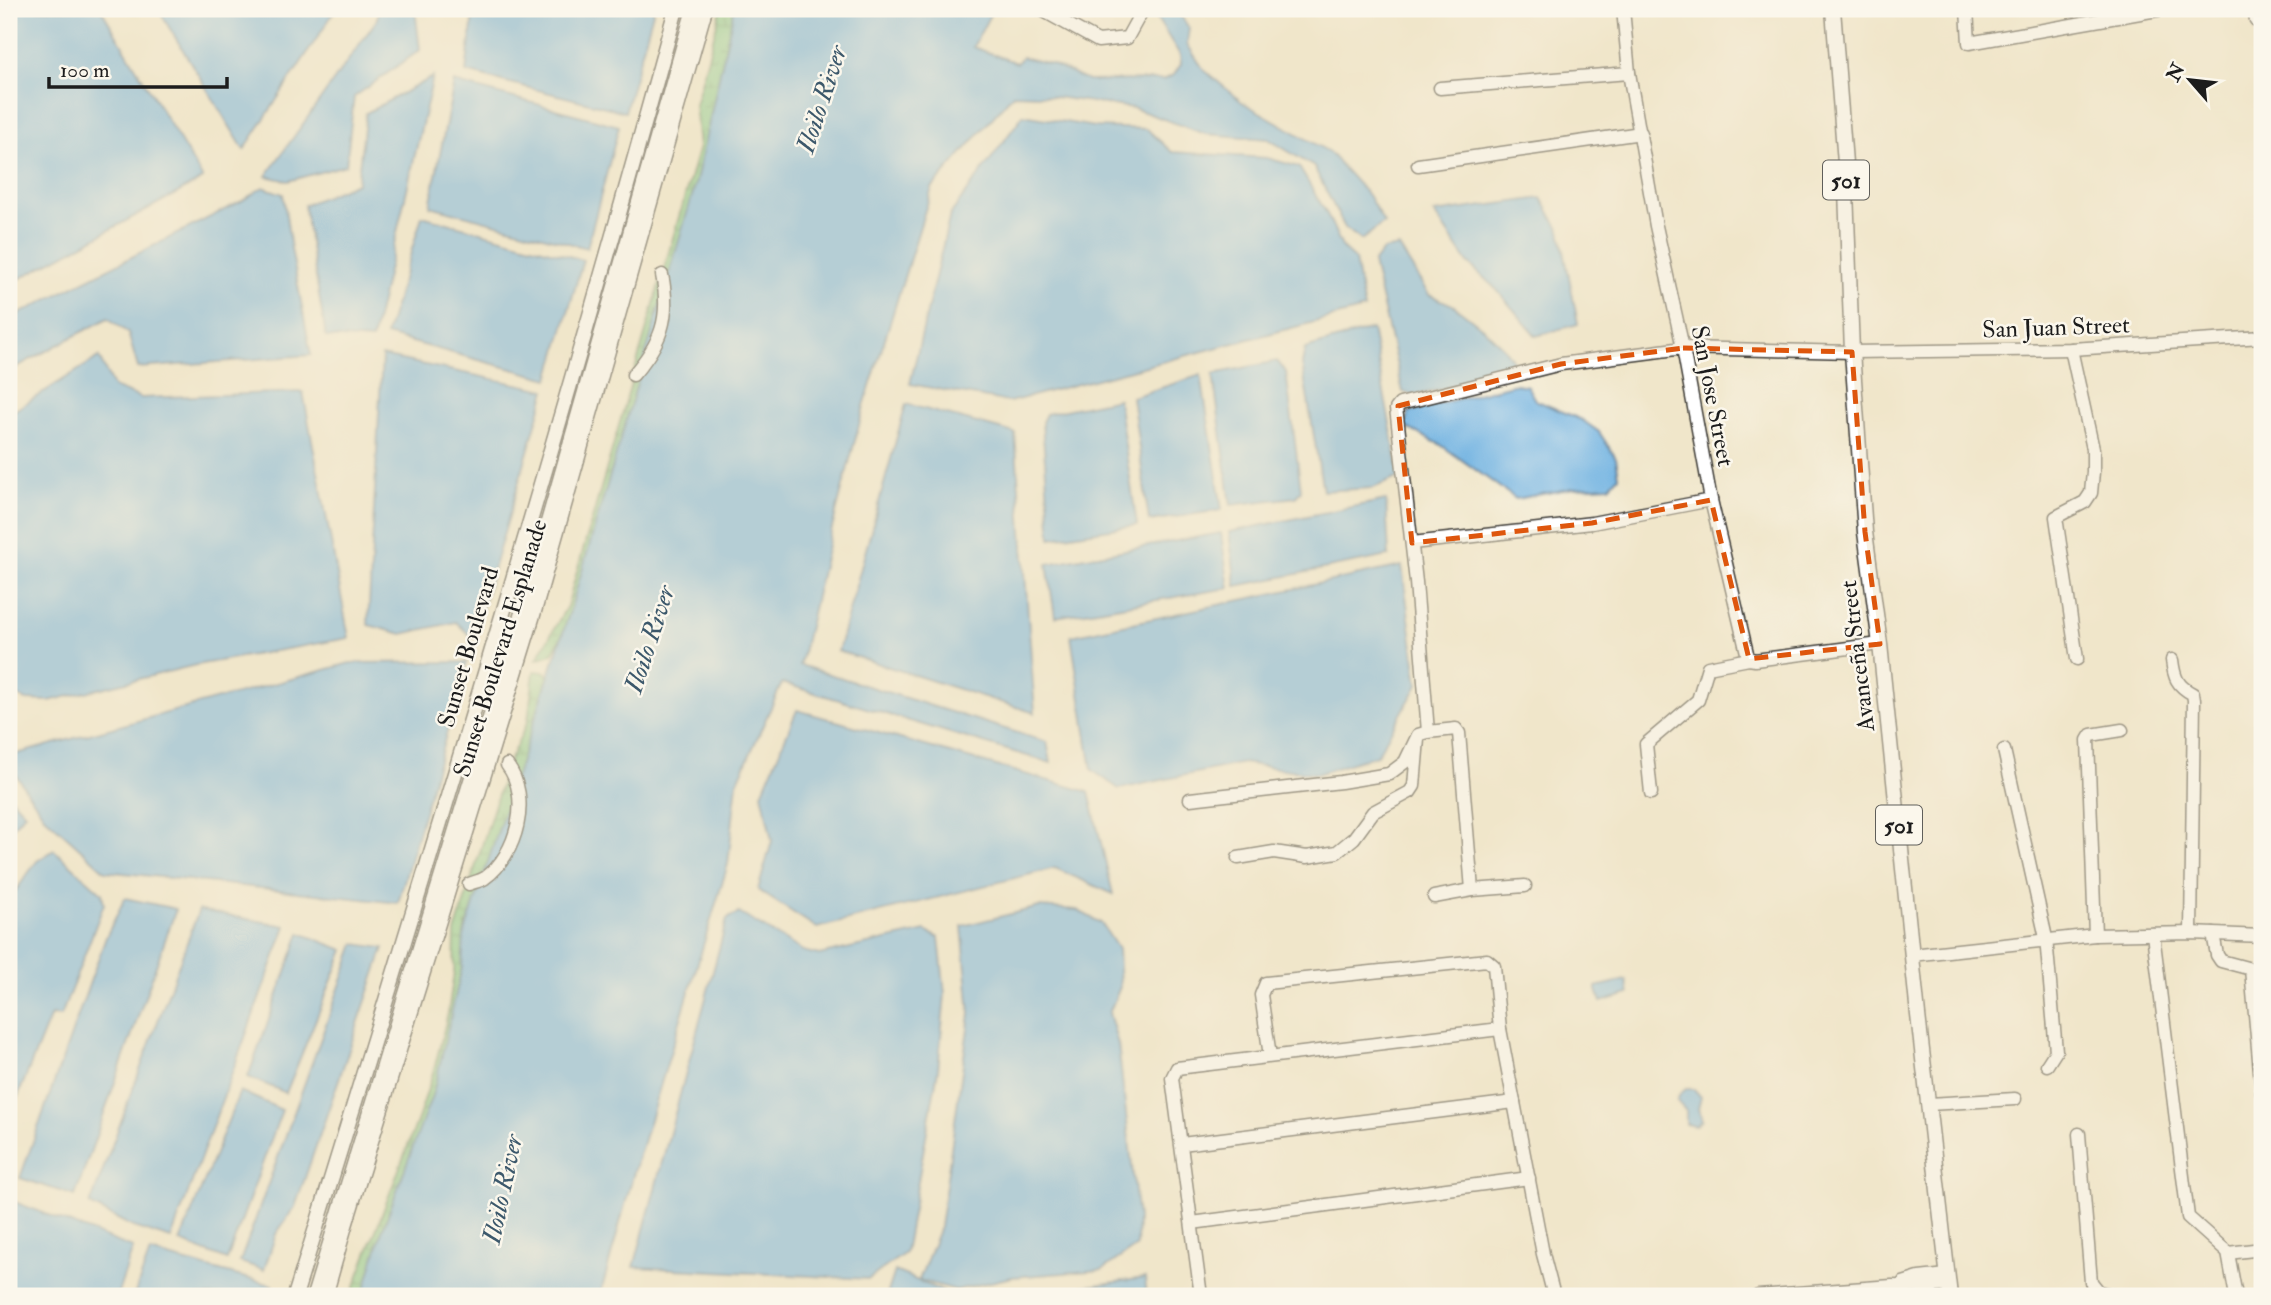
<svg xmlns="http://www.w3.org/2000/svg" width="2271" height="1305" font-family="'IM FELL Double Pica',serif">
  <defs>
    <pattern id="wetland-marsh" width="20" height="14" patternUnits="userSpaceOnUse" patternTransform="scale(1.75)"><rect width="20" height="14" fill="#7cc683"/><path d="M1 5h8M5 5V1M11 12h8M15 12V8" fill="none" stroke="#65a06a"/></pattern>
  </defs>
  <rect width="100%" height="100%" fill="#fbf7ec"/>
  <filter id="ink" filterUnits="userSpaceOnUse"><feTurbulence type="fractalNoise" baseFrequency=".0143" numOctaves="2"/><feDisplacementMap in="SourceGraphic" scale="14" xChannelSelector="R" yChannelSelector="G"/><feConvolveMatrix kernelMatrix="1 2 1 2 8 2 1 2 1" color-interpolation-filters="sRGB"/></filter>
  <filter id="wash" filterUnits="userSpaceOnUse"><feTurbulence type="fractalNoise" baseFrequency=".00686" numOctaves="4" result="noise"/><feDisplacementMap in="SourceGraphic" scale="28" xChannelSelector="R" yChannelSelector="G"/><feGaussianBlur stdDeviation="1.57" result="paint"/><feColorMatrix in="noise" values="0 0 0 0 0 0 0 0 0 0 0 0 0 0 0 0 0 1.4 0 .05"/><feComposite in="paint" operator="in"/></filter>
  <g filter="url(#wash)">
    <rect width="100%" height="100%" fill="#f0e6ca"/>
    <g fill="url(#wetland-marsh)" stroke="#4c7150" stroke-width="2">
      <path d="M721 9H736L742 30 564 632 552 654 537 659 567 606 699 147 695 105Z"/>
      <path d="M534 671 545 672 552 682 480 921 466 924 464 935 469 941 443 1067 369 1296H351L419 1116 435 1066 448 1013 454 972 455 932 507 765 528 721Z"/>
    </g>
    <g fill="#6db1e2" stroke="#44667f" stroke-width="2">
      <path d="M9 9H101L203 179 19 279 9 278Z"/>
      <path d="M158 9H336L244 150Z"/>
      <path d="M380 9H415L420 50 354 97 346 165 288 181 266 176 376 21Z"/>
      <path d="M474 9H654L625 112 466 72Z"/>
      <path d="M734 9H993L973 47 1017 63 1022 57 1051 64 1088 81 1163 80 1174 75 1181 64 1180 55 1151 9H1176L1189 28 1187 44 1204 70 1242 102 1329 152 1368 195 1384 223 1361 240 1345 228 1314 167 1268 139 1205 134 1133 108 1041 95 1013 94 932 188 864 406 831 532 800 665 1047 742 1051 763 782 683 737 783 728 864 634 1172 600 1296H363L382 1231 434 1090 462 967 464 935 571 608 695 186Z"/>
      <path d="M433 77 372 340 326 337 304 205 357 183 366 113Z"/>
      <path d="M454 82 619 126 587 248 430 206Z"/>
      <path d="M1023 115 1095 127 1147 129 1172 152 1267 158 1299 167 1327 214 1343 249 1355 260 1364 309 1009 402 910 384 950 215Z"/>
      <path d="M263 187 283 194 290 243 311 355 138 368 128 333 108 318 9 371V319L242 201Z"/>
      <path d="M1541 198 1560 230 1578 324 1536 336 1497 290 1468 263 1434 213Z"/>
      <path d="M422 216 583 260 549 379 386 335Z"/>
      <path d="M1399 247 1429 295 1453 305 1484 329 1505 349 1519 370 1414 396 1403 392 1373 263 1383 250Z"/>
      <path d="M1372 329 1400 477 1373 488 1323 491 1302 364 1305 349Z"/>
      <path d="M382 356 546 390 473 638 456 622 402 634 368 625Z"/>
      <path d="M99 357 113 387 141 398 303 392 349 638 196 665 49 701 25 700 9 689V414Z"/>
      <path d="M1277 361 1286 372 1301 490 1296 497 1231 505 1213 374Z"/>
      <path d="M1201 375 1222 510 1149 521 1132 397Z"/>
      <path d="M1516 384 1527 386 1535 400 1582 420 1599 432 1616 458 1619 476 1610 486 1573 488 1516 499 1441 445 1405 427 1408 412Z"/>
      <path d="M1118 399 1137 525 1051 538 1042 422 1046 414Z"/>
      <path d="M906 404 1015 433 1035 713 838 651Z"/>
      <path d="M1386 500 1389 556 1236 586 1229 532Z"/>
      <path d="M1221 533 1229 588 1055 617 1047 564Z"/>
      <path d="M1402 566 1418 685 1377 755 1317 774 1243 763 1119 789 1092 770 1071 636Z"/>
      <path d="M467 662 398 903 105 871 44 816 9 765V756L350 663Z"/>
      <path d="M797 710 1089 792 1113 894 1055 868 817 928 758 890 772 841 762 793Z"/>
      <path d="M9 796 25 813 9 831Z"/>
      <path d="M54 850 102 893 104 904 61 1016 51 1015 9 1118V900L37 861Z"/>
      <path d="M125 898 176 909 75 1196 20 1178 106 937Z"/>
      <path d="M1039 907 1077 910 1101 923 1118 949 1120 987 1109 1013 1118 1044 1138 1218 1137 1246 1102 1270 1012 1277 956 1290 919 1280 940 1227 970 1014 962 926Z"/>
      <path d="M199 910 286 926 171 1239 133 1227 90 1205Z"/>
      <path d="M739 913 803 951 819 955 925 931 939 938 945 994 938 1070 905 1253 869 1279 634 1267 727 919Z"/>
      <path d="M300 933 344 950 286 1093 248 1077Z"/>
      <path d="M355 944 384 948 295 1207 276 1234 264 1270 240 1262Z"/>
      <path d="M1626 980 1629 994 1601 1002 1596 987Z"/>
      <path d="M1686 1089H1694L1701 1097 1698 1109 1702 1120 1695 1126 1686 1124V1111L1677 1101 1680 1094Z"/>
      <path d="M240 1091 282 1110 227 1260 180 1242Z"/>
      <path d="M12 1201 133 1248 117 1296H9V1210Z"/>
      <path d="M150 1252 272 1285 270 1296H134Z"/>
      <path d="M895 1271 951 1295 1073 1288 1145 1278 1147 1296H890L887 1295Z"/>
    </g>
  </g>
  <g filter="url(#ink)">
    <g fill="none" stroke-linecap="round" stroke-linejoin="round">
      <defs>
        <g id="minor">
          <path d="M1040 9 1098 41 1127 38 1143 9"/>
          <path d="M1623 9 1629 73 1656 226 1683 348 1711 500 1747 653 1749 659 1755 660 1880 644"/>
          <path d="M1967 9 1969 43 2163 9"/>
          <path d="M2254 9 2256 21"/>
          <path d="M1440 88 1629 73"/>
          <path d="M1418 165 1641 133"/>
          <path d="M2071 349 2093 449V472L2091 493 2085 502 2056 517 2077 659"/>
          <path d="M633 375C661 343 671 318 662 275"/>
          <path d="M1412 543 1592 523 1711 500"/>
          <path d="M2172 660C2174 677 2177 686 2193 694L2194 700 2191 933"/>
          <path d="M1428 732 1456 729 1459 733 1472 890"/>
          <path d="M2004 750 2046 938 2056 1051 2047 1065"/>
          <path d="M1651 793 1646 744 1698 700 1708 667 1749 659"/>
          <path d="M1190 799 1341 782 1389 774 1405 762 1418 735 1428 732 1416 582 1397 416 1396 409 1400 404 1561 364 1683 348 1852 352 2071 349 2262 337"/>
          <path d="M1238 858 1274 852 1307 857 1337 852 1354 838 1373 812 1410 792 1414 786 1418 739"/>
          <path d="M469 884C474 882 480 881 485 878 517 855 532 797 507 765"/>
          <path d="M1434 897 1472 890 1525 886"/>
          <path d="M2153 934 2188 1217 2228 1253 2236 1296"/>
          <path d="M2213 934 2217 955 2221 961 2251 969H2262"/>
          <path d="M2095 935 2088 740 2091 735 2122 730"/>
          <path d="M1912 955 2095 935 2191 933 2262 936"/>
          <path d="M2251 969 2262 1094"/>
          <path d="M1270 1056 1261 995 1266 983 1487 960 1494 966 1500 1029 1543 1254 1554 1296"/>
          <path d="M1929 1104 2015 1099"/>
          <path d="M2079 1134 2091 1282 2099 1292 2116 1296"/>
          <path d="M1182 1144 1514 1102"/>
          <path d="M1192 1223 1529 1178"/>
          <path d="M2228 1253 2262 1249"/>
          <path d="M1903 1283 1919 1278 1947 1275"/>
          <path d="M326 1296 345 1229 534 615 706 9"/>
          <path d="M1201 1296 1172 1078 1177 1068 1500 1029"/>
          <path d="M1758 1296 1892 1286 1919 1287 1949 1285"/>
        </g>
        <g id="major">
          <path d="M1833 9 1845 163 1852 352 1865 532 1880 644 1918 1015 1950 1296"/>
          <path d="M295 1296C427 869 558 440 676 9"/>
          <path d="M314 1296 525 603 694 9"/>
        </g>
      </defs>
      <use href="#minor" stroke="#3c3a36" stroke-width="15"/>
      <use href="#major" stroke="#3c3a36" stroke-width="17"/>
      <use href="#minor" stroke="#fff" stroke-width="12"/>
      <use href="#major" stroke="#fff" stroke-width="14"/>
    </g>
  </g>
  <path d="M0 0H2271V1305H0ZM1683 348 1852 352 1865 532 1880 644 1749 659 1711 500 1592 523 1412 543 1398 406 1561 364Z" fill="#f0e6ca" fill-opacity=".55" fill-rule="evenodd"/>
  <path fill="none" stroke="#de560d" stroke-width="5" stroke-dasharray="14 9" stroke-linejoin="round" d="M1683 348 1852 352 1865 532 1880 644 1749 659 1711 500 1592 523 1412 543 1398 406 1561 364Z"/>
  <g text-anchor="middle" stroke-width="5" stroke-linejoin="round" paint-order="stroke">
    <g fill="#fbf7ec" stroke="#5f5e5a" stroke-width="2">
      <rect x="1823" y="160.5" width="46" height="39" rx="5"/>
      <rect x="1876" y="805.5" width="46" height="39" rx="5"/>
    </g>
    <g font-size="23" font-weight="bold" fill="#1c1c1c">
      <text x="1846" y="188">501</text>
      <text x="1899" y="833">501</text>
    </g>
    <g font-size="24" fill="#1c1c1c" stroke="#fbf7ec">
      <text transform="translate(2056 327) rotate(-2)" y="8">San Juan Street</text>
      <text transform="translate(1713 396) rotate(79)" y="8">San Jose Street</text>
      <text transform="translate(468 647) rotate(-74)" y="8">Sunset Boulevard</text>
      <text transform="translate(500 648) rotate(-73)" y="8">Sunset Boulevard Esplanade</text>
      <text transform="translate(1857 656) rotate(-97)" y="8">Avanceña Street</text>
    </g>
    <g font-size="26" font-style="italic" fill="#3c586b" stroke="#fbf7ec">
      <text transform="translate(821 99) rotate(-72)" y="9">Iloilo River</text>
      <text transform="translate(649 639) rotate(-72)" y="9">Iloilo River</text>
      <text transform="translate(502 1189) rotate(-78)" y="9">Iloilo River</text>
    </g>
  </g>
  <rect width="2271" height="1305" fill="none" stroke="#fbf7ec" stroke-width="35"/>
  <g transform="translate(2190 80) rotate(298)" stroke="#fbf7ec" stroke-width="5" paint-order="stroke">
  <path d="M0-5L12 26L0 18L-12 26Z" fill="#1c1c1c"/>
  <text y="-10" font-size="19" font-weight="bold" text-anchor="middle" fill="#1c1c1c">N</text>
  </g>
  <path d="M49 77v10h178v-10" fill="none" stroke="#1c1c1c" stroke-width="3.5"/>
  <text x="60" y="77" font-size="21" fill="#1c1c1c" stroke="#fbf7ec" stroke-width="5" paint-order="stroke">100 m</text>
</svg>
